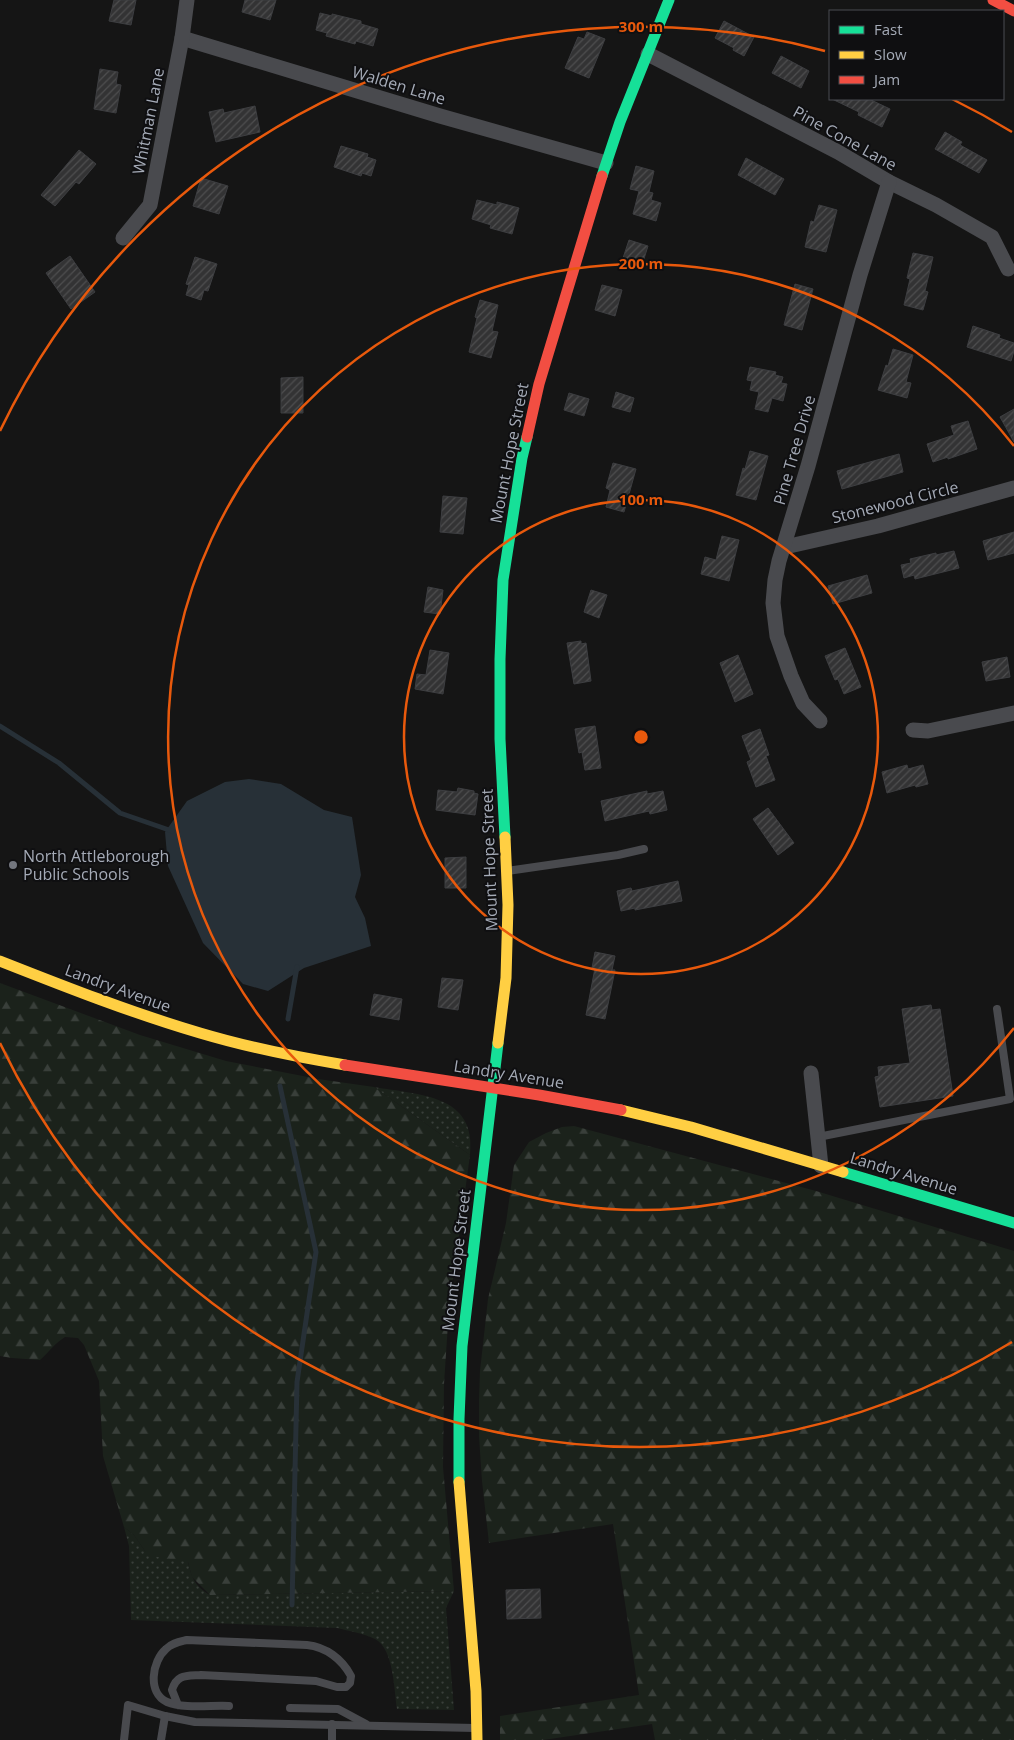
<svg xmlns="http://www.w3.org/2000/svg" width="1014" height="1740" font-family="'Open Sans',sans-serif">
  <defs>
    <pattern id="grass-dots" width="8" height="8" patternUnits="userSpaceOnUse" patternTransform="scale(1.25)"><rect width="8" height="8" fill="#1b221b"/><path d="M2 2h.1M6 6h.1" fill="none" stroke="#393f3a" stroke-width="1.8" stroke-linecap="round"/></pattern>
    <pattern id="forest-firs" width="22" height="20" patternUnits="userSpaceOnUse" patternTransform="scale(1.25)"><rect width="22" height="20" fill="#1b221b"/><path d="M5 1l3.5 6h-7zM16 11l3.5 6h-7z" fill="#393f3a"/></pattern>
    <pattern id="building-hatch" width="6" height="6" patternUnits="userSpaceOnUse" patternTransform="scale(1.25)"><rect width="6" height="6" fill="#333334"/><path d="M-1 1l2-2M0 6l6-6M5 7l2-2" fill="none" stroke="#4e4e4f"/></pattern>
  </defs>
  <rect width="100%" height="100%" fill="#151515"/>
  <g fill="url(#grass-dots)">
    <path d="M374 1087C419 1095 477 1094 470 1155Z"/>
    <path d="M124 1527 134 1535 145 1551 187 1559C192 1577 193 1585 210 1595L454 1591 446 1608 454 1710 397 1709C394 1690 394 1649 375 1639 363 1633 349 1631 337 1628L131 1620 129 1546Z"/>
  </g>
  <g fill="url(#forest-firs)">
    <path d="M0 983 140 1035 226 1061 318 1079 374 1087 470 1155 449 1308 444 1384 443 1467 454 1591 210 1595 192 1577 188 1562 152 1556 145 1551 134 1535 124 1527 103 1456 99 1381 84 1345 78 1338 65 1337C55 1343 49 1352 40 1360L12 1358 0 1356Z"/>
    <path d="M574 1126 816 1191 1014 1251V1740H655L652 1724 543 1740H500V1716L639 1695 613 1524 489 1543 482 1481 479 1436V1400L480 1371 488 1299 506 1223 514 1165 529 1142 546 1133 562 1127Z"/>
  </g>
  <path fill="#273037" d="M249 779 281 784 324 810 352 817 361 875 355 897 365 918 371 946 304 968 268 991 243 984 203 943 168 866 165 832 187 801 225 782Z"/>
  <g fill="none" stroke-linecap="round" stroke-linejoin="round">
    <g stroke="#273037" stroke-width="5">
      <path d="M0 726 59 763 120 813 172 831"/>
      <path d="M288 1019 297 967"/>
      <path d="M280 1086 316 1252 297 1382 292 1605"/>
    </g>
  </g>
  <g fill="url(#building-hatch)" stroke="#3d3e41">
    <path d="M114 0H136L131 25 109 21Z"/>
    <path d="M245 0H276L270 20 242 12Z"/>
    <path d="M320 13 332 16V14L361 21V24L378 29 373 46 356 41 355 44 326 36 327 33 316 30Z"/>
    <path d="M724 21 754 37 744 56 733 50 734 48 715 38Z"/>
    <path d="M587 32 605 39 589 78 565 68 578 37 584 39Z"/>
    <path d="M781 56 809 71 801 88 772 73Z"/>
    <path d="M100 69 118 72 116 84 121 85 116 113 94 109Z"/>
    <path d="M832 99H869L890 109 882 127 858 115 859 112Z"/>
    <path d="M255 106 260 132 216 142 209 112 223 109 224 113Z"/>
    <path d="M945 132 962 142 960 145 987 160 979 173 935 149Z"/>
    <path d="M341 146 368 154 367 157 376 160 371 176 362 173 361 176 334 167Z"/>
    <path d="M79 150 96 164 79 184 76 182 55 206 41 195Z"/>
    <path d="M746 158 784 179 775 195 738 175Z"/>
    <path d="M636 166 654 171 649 192 653 193 651 200 661 203 656 221 633 214 639 191 630 189Z"/>
    <path d="M201 178 228 186 219 214 193 206Z"/>
    <path d="M477 200 497 205V202L519 208 512 234 490 228 491 225 472 219Z"/>
    <path d="M819 205 837 210 826 252 805 247 811 221 814 222Z"/>
    <path d="M629 240 648 246 642 265 623 258Z"/>
    <path d="M913 253 933 257 925 291 928 292 923 310 904 305 910 279 907 278Z"/>
    <path d="M70 256 95 292 71 309 46 273Z"/>
    <path d="M195 257 217 264 208 291 204 290 201 300 186 295 189 285 186 284Z"/>
    <path d="M795 284 813 289 802 330 784 325Z"/>
    <path d="M602 285 622 290 615 316 595 310Z"/>
    <path d="M480 300 498 305 492 331 498 332 491 358 469 352 477 318 475 317Z"/>
    <path d="M973 326 1000 335 999 338 1014 343V351L1011 361 967 347Z"/>
    <path d="M893 349 913 355 906 382 911 383 907 398 878 390 886 365 888 366Z"/>
    <path d="M750 367 776 372 775 375 783 377 781 383 787 384 783 401 772 398 768 412 755 409 759 392 750 390 752 381 747 380Z"/>
    <path d="M303 377V413H281V378Z"/>
    <path d="M616 392 634 398 630 412 612 407Z"/>
    <path d="M569 393 589 399 584 416 564 410Z"/>
    <path d="M1014 409V442L1000 417Z"/>
    <path d="M968 421 977 449 948 459V457L933 462 927 444 954 435 951 426Z"/>
    <path d="M750 451 768 456 756 500 736 495 743 468 745 469Z"/>
    <path d="M899 454 903 472 842 489 837 471Z"/>
    <path d="M613 463 636 469 624 512 606 507 610 490 606 488Z"/>
    <path d="M443 496 467 498 463 534 440 532Z"/>
    <path d="M1014 532V553L988 560 983 541Z"/>
    <path d="M722 536 739 540 729 581 701 574 705 557 716 560Z"/>
    <path d="M954 551 959 568 915 579 914 575 904 578 901 565 911 563 910 559 936 553V555Z"/>
    <path d="M867 575 872 593 833 604 828 586Z"/>
    <path d="M428 587 443 590 440 614 424 612Z"/>
    <path d="M591 590 607 595 599 618 584 612Z"/>
    <path d="M581 641V644L586 643 591 681 574 684 567 643Z"/>
    <path d="M845 648 861 687 844 694 838 679 835 680 825 656Z"/>
    <path d="M430 650 449 653 443 694 415 689 417 674 426 675Z"/>
    <path d="M738 655 753 694 735 702 720 663Z"/>
    <path d="M1007 657 1010 677 986 681 982 662Z"/>
    <path d="M595 726 601 768 585 770 582 752 579 753 575 729Z"/>
    <path d="M760 729 769 755 766 756 775 780 756 787 747 762 751 760 742 736Z"/>
    <path d="M907 765 908 769 923 765 928 784 916 787 915 785 887 793 882 772Z"/>
    <path d="M458 788 474 791V793L478 794 475 815 436 810 438 790 457 792Z"/>
    <path d="M647 791V794L663 791 667 810 650 814 649 811 605 821 601 801Z"/>
    <path d="M768 808 794 843 778 855 753 819Z"/>
    <path d="M466 857V888H445V858Z"/>
    <path d="M678 881 682 901 635 910V908L621 911 617 891 631 888 632 891Z"/>
    <path d="M595 952 615 956 612 970H615L605 1019 586 1015 595 968H592Z"/>
    <path d="M442 978 463 980 458 1010 438 1007Z"/>
    <path d="M374 994 402 999 399 1020 370 1015Z"/>
    <path d="M931 1005 932 1010 940 1009 953 1096 880 1107 875 1077 879 1076 878 1067 910 1063 902 1009Z"/>
    <path d="M540 1589 541 1618 507 1619 506 1590Z"/>
  </g>
  <g fill="none" stroke-linecap="round" stroke-linejoin="round">
    <g stroke="#494a4e" stroke-width="8">
      <path d="M507 871 618 855 644 849"/>
      <path d="M818 1137 1010 1099 997 1009"/>
      <path d="M178 1705 172 1690C177 1674 186 1676 201 1675L316 1681 337 1687H346L350 1683 351 1676C342 1659 326 1647 307 1645L187 1640C179 1642 172 1643 166 1649 152 1661 147 1693 167 1702 183 1709 212 1705 229 1706"/>
      <path d="M290 1708 338 1709 366 1724"/>
      <path d="M124 1740 128 1705 165 1716 195 1722 475 1728"/>
      <path d="M161 1740 165 1716"/>
      <path d="M332 1740V1724"/>
    </g>
    <g stroke="#494a4e" stroke-width="15">
      <path d="M182 38 440 116 606 163"/>
      <path d="M648 54 838 152 889 182 936 205 992 237 1008 269"/>
      <path d="M123 238 150 205 182 38 187 0"/>
      <path d="M785 547 878 526 1014 488"/>
      <path d="M820 721 803 703 791 676 777 636 773 603 775 580 779 561 808 466 860 275 889 182"/>
      <path d="M913 730 928 731 1014 713"/>
      <path d="M811 1073 821 1166"/>
    </g>
    <g stroke="#16e098" stroke-width="11">
      <path d="M602 176 620 122 669 0"/>
      <path d="M505 837 500 739V659L503 580 522 458 527 437"/>
      <path d="M843 1172 1014 1223"/>
      <path d="M459 1482V1419L462 1346 498 1043"/>
    </g>
    <g stroke="#ffcf43" stroke-width="11">
      <path d="M0 961C66 987 132 1013 200 1033 247 1047 296 1057 345 1065"/>
      <path d="M498 1043 506 978 508 905 505 837"/>
      <path d="M621 1110 691 1127 843 1172"/>
      <path d="M459 1482 476 1691 477 1740"/>
    </g>
    <g stroke="#f24e42" stroke-width="11">
      <path d="M993 0 1014 11"/>
      <path d="M527 437 539 384 602 176"/>
      <path d="M345 1065 539 1095 621 1110"/>
    </g>
  </g>
  <g fill="none" stroke="#e8590c" stroke-width="2.5">
    <circle cx="641" cy="737" r="237"/>
    <path d="M1014 1028A473 473 0 1 1 1014 446"/>
    <path d="M1012 1342A710 710 0 0 1 0 1043M0 431A710 710 0 0 1 825 51M952 99A710 710 0 0 1 1012 132"/>
  </g>
  <circle fill="#73767e" stroke="#0f0f11" stroke-width="2" cx="13" cy="865" r="5"/>
  <g text-anchor="middle" stroke-width="4" stroke-linejoin="round" paint-order="stroke">
    <g font-size="16" fill="#a5abb7" stroke="#0f0f11">
      <text transform="translate(399 85) rotate(17)" y="6">Walden Lane</text>
      <text transform="translate(148 121) rotate(-79)" y="6">Whitman Lane</text>
      <text transform="translate(845 138) rotate(29)" y="6">Pine Cone Lane</text>
      <text transform="translate(794 450) rotate(-74)" y="6">Pine Tree Drive</text>
      <text transform="translate(509 453) rotate(-79)" y="6">Mount Hope Street</text>
      <text transform="translate(895 502) rotate(-14)" y="6">Stonewood Circle</text>
      <text transform="translate(489 860) rotate(-92)" y="6">Mount Hope Street</text>
      <text transform="translate(118 988) rotate(20)" y="6">Landry Avenue</text>
      <text transform="translate(509 1074) rotate(9)" y="6">Landry Avenue</text>
      <text transform="translate(904 1173) rotate(17)" y="6">Landry Avenue</text>
      <text transform="translate(456 1260) rotate(-83)" y="6">Mount Hope Street</text>
    </g>
    <g font-size="16" fill="#a5abb7" stroke="#0f0f11" text-anchor="start">
      <text x="23" y="862">North Attleborough<tspan x="23" dy="18">Public Schools</tspan></text>
    </g>
  </g>
  <circle cx="641" cy="737" r="8" fill="#e8590c" stroke="#0f0f11" stroke-width="2.5"/>
  <g font-size="15" text-anchor="middle" font-weight="bold" fill="#e8590c" stroke="#0f0f11" stroke-width="4" stroke-linejoin="round" paint-order="stroke">
    <text x="641" y="32">300 m</text>
    <text x="641" y="269">200 m</text>
    <text x="641" y="505">100 m</text>
  </g>
  <rect x="829" y="10" width="175" height="90" fill="#0f0f11" stroke="#4b4d53"/>
  <rect x="839" y="26" width="25" height="8" fill="#16e098" stroke="#4b4d53"/>
  <text x="874" y="35" font-size="15" fill="#a5abb7">Fast</text>
  <rect x="839" y="51" width="25" height="8" fill="#ffcf43" stroke="#4b4d53"/>
  <text x="874" y="60" font-size="15" fill="#a5abb7">Slow</text>
  <rect x="839" y="76" width="25" height="8" fill="#f24e42" stroke="#4b4d53"/>
  <text x="874" y="85" font-size="15" fill="#a5abb7">Jam</text>
</svg>
